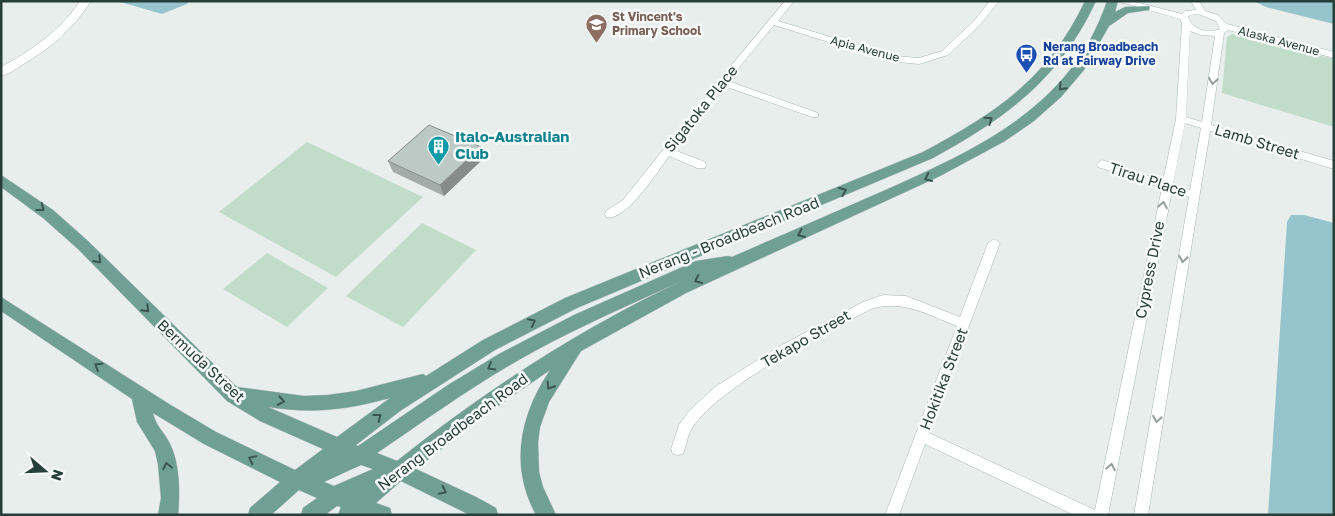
<svg xmlns="http://www.w3.org/2000/svg" width="1335" height="516" font-family="'Golos Text',sans-serif">
  <rect width="100%" height="100%" fill="#e7eeeb"/>
  <g fill="#c2dcca">
    <path d="M1233 34 1334 59V127L1222 93 1227 37Z"/>
    <path d="M307 142 423 197 336 277 219 212Z"/>
    <path d="M422 223 476 250 403 327 346 296Z"/>
    <path d="M267 253 328 288 287 327 223 289Z"/>
  </g>
  <g fill="#95c4cd">
    <path d="M117 1H189L187 4 162 14Z"/>
    <path d="M1254 1H1334V24L1266 7Z"/>
    <path d="M1291 215H1304L1334 223V515H1268L1287 222Z"/>
  </g>
  <g fill="none" stroke-linecap="round" stroke-linejoin="round">
    <defs>
      <g id="minor">
        <path d="M785 1H794L778 21 893 56 919 58 942 51 974 21 990 1H999L980 25 948 55 919 64 889 61 774 25 728 81 818 113V117H812L724 86 674 150 705 162 706 165 705 168H697L669 156C659 170 625 223 606 217L605 214 606 211 623 200 719 80Z"/>
        <path d="M1117 1H1132L1182 14 1185 11 1196 10 1191 1H1199L1205 11 1218 15 1227 24 1334 52V58L1228 30 1224 33 1211 125 1334 161V169L1210 131 1148 515H1134L1189 197 1172 191 1108 515H1074L925 444 899 515H885L957 326C928 315 902 299 871 309 827 332 711 390 690 432 687 438 686 447 683 454L678 455 673 454 671 449 679 425 689 411 715 387 780 346 863 302 883 295 906 296 960 317 988 243 994 239 1000 243 929 433 1095 510 1162 188 1098 167 1097 164 1102 160 1163 181 1176 119 1182 23 1180 19ZM1198 14 1216 21 1220 29C1209 34 1192 30 1188 17L1190 15ZM1190 31 1201 35 1215 36 1202 122 1186 117ZM1185 123 1201 128 1190 190 1173 184Z"/>
      </g>
      <path id="tertiary" d="M80 1H91C73 29 51 48 22 65 16 69 9 74 1 76V67C32 50 60 31 80 1Z"/>
      <path id="primary" d="M1085 1H1096C1059 80 1007 117 933 158L577 308 495 350 400 411 356 445 358 446 448 385 499 354 574 315 696 261 728 256 732 257C782 235 831 214 881 192 977 149 1071 108 1107 1H1118L1115 12 1125 7 1149 6 1150 8 1149 10 1128 13 1109 26 1084 70 1061 97 1034 121 1005 141 940 176 686 293 581 351 549 402 540 427 538 442 539 472 543 487 556 515H536C509 465 520 415 550 370L484 416 416 469 476 497 496 508 498 515H470L401 481 376 503 390 508 392 515H338L341 507 337 506 325 515H301L303 508 317 498 299 490 271 515H248L250 508 280 482 204 444 153 413C155 425 165 433 170 444 180 464 180 493 178 515H158L161 498 158 464 155 451 137 422 132 399 1 311V297L169 404 216 432 295 470 323 449 260 421 227 401 78 249 43 218 1 187V175L53 210 88 241 237 387 304 396 328 395 356 391 423 374 426 376 483 340 565 298 923 152C997 112 1048 79 1085 1ZM684 280C581 328 486 390 397 461L377 453C421 423 464 392 510 365 566 332 625 307 684 280ZM390 398 337 437 268 407C313 414 346 410 390 398ZM361 465 373 469 334 486 324 482Z"/>
    </defs>
    <use href="#minor" stroke="#aab6b2" stroke-width="1"/>
    <use href="#tertiary" stroke="#aab6b2" stroke-width="1"/>
    <use href="#primary" stroke="#c3c9c8" stroke-width="1"/>
    <use href="#minor" fill="#fff" fill-rule="evenodd"/>
    <use href="#tertiary" fill="#fff" fill-rule="evenodd"/>
    <use href="#primary" fill="#709f93" fill-rule="evenodd"/>
  </g>
  <path fill="#a2ada9" d="M481 147 484 158 444 196 393 172 388 161Z"/>
  <path fill="#848d89" d="M481 147 484 158 444 196 440 185Z"/>
  <path fill="#bcc9c4" stroke="#848d89" d="M429 125 481 147 440 185 388 161Z"/>
  <defs><path id="oneway-chevron" d="M-2-3.5L2.5 0L-2 3.5" fill="none" stroke-width="1.6" stroke-linecap="round" stroke-linejoin="round" transform="scale(1.25)"/></defs>
  <g stroke="#939f9c">
    <use href="#oneway-chevron" transform="translate(1213 81) rotate(98)"/>
    <use href="#oneway-chevron" transform="translate(1163 205) rotate(-79)"/>
    <use href="#oneway-chevron" transform="translate(1183 259) rotate(99)"/>
    <use href="#oneway-chevron" transform="translate(1157 419) rotate(100)"/>
    <use href="#oneway-chevron" transform="translate(1111 467) rotate(-79)"/>
  </g>
  <g stroke="#395750">
    <use href="#oneway-chevron" transform="translate(1062 87) rotate(134)"/>
    <use href="#oneway-chevron" transform="translate(989 120) rotate(-35)"/>
    <use href="#oneway-chevron" transform="translate(928 178) rotate(155)"/>
    <use href="#oneway-chevron" transform="translate(843 191) rotate(-23)"/>
    <use href="#oneway-chevron" transform="translate(41 208) rotate(38)"/>
    <use href="#oneway-chevron" transform="translate(801 234) rotate(157)"/>
    <use href="#oneway-chevron" transform="translate(98 260) rotate(46)"/>
    <use href="#oneway-chevron" transform="translate(698 280) rotate(155)"/>
    <use href="#oneway-chevron" transform="translate(146 309) rotate(45)"/>
    <use href="#oneway-chevron" transform="translate(532 322) rotate(-27)"/>
    <use href="#oneway-chevron" transform="translate(98 366) rotate(-147)"/>
    <use href="#oneway-chevron" transform="translate(491 367) rotate(149)"/>
    <use href="#oneway-chevron" transform="translate(550 386) rotate(123)"/>
    <use href="#oneway-chevron" transform="translate(281 401) rotate(11)"/>
    <use href="#oneway-chevron" transform="translate(378 417) rotate(-37)"/>
    <use href="#oneway-chevron" transform="translate(252 459) rotate(-154)"/>
    <use href="#oneway-chevron" transform="translate(167 466) rotate(-102)"/>
    <use href="#oneway-chevron" transform="translate(443 491) rotate(26)"/>
  </g>
  <defs>
    <symbol id="school-pin" viewBox="-11 -11 22 30"><path d="M0 17L-7.5 6A9.5 9.5 0 1 1 7.5 6Z" fill="#8d6e63" stroke="#f7faf9"/><path d="M0-5L7-2L0 1L-7-2ZM-4 1L0 2.5L4 1V4Q0 6-4 4Z" fill="#fff"/></symbol>
    <symbol id="bus-pin" viewBox="-11 -11 22 30"><path d="M0 17L-7.5 6A9.5 9.5 0 1 1 7.5 6Z" fill="#1a4fb4" stroke="#f7faf9"/><path d="M-5-6H5V4H4V6H2V4H-2V6H-4V4H-5ZM-3.5-4V0h7V-4ZM-3.5 1.2v1.5H-2V1.2ZM2 1.2v1.5H3.5V1.2Z" fill="#fff"/></symbol>
    <symbol id="building-pin" viewBox="-11 -11 22 30"><path d="M0 17L-7.5 6A9.5 9.5 0 1 1 7.5 6Z" fill="#0f9aa8" stroke="#f7faf9"/><path d="M-4-6H4V6H1V3H-1V6H-4ZM-2.5-4.3h1.7v1.8h-1.7ZM.8-4.3h1.7v1.8H.8ZM-2.5-1h1.7V.8h-1.7ZM.8-1h1.7V.8H.8Z" fill="#fff"/></symbol>
  </defs>
  <g fill-rule="evenodd">
    <use href="#school-pin" x="584" y="12" width="25" height="34"/>
    <use href="#bus-pin" x="1014" y="42" width="25" height="34"/>
    <use href="#building-pin" x="426" y="134" width="25" height="34"/>
  </g>
  <g text-anchor="middle" stroke-width="5" stroke-linejoin="round" paint-order="stroke">
    <g font-size="12" font-weight="bold" fill="#785e54" stroke="#f7faf9" text-anchor="start">
      <text x="612" y="21">St Vincent's<tspan x="612" dy="14">Primary School</tspan></text>
    </g>
    <g font-size="12" fill="#273f39" stroke="#f7faf9">
      <text transform="translate(1279 41) rotate(15)" y="4">Alaska Avenue</text>
      <text transform="translate(865 49) rotate(15)" y="4">Apia Avenue</text>
    </g>
    <g font-size="12" font-weight="bold" fill="#164399" stroke="#f7faf9" text-anchor="start">
      <text x="1043" y="51">Nerang Broadbeach<tspan x="1043" dy="14">Rd at Fairway Drive</tspan></text>
    </g>
    <g font-size="15" fill="#273f39" stroke="#f7faf9">
      <text transform="translate(701 109) rotate(-51)" y="5">Sigatoka Place</text>
      <text transform="translate(1257 142) rotate(17)" y="5">Lamb Street</text>
      <text transform="translate(1148 180) rotate(18)" y="5">Tirau Place</text>
      <text transform="translate(729 238) rotate(-22)" y="5">Nerang - Broadbeach Road</text>
      <text transform="translate(1150 270) rotate(-79)" y="5">Cypress Drive</text>
      <text transform="translate(806 339) rotate(-30)" y="5">Tekapo Street</text>
      <text transform="translate(201 361) rotate(43)" y="5">Bermuda Street</text>
      <text transform="translate(944 379) rotate(-69)" y="5">Hokitika Street</text>
      <text transform="translate(453 432) rotate(-37)" y="5">Nerang Broadbeach Road</text>
    </g>
    <g font-size="15" font-weight="bold" fill="#0d838f" stroke="#f7faf9" text-anchor="start">
      <text x="455" y="142">Italo-Australian<tspan x="455" dy="17">Club</tspan></text>
    </g>
  </g>
  <rect width="1335" height="516" fill="none" stroke="#273f39" stroke-width="5"/>
  <g transform="translate(45 471) rotate(109)" stroke="#f7faf9" stroke-width="4" paint-order="stroke">
  <path d="M0-4L9 19L0 12L-9 19Z" fill="#273f39"/>
  <text y="-8" font-size="14" font-weight="bold" text-anchor="middle" fill="#273f39">N</text>
  </g>
</svg>
